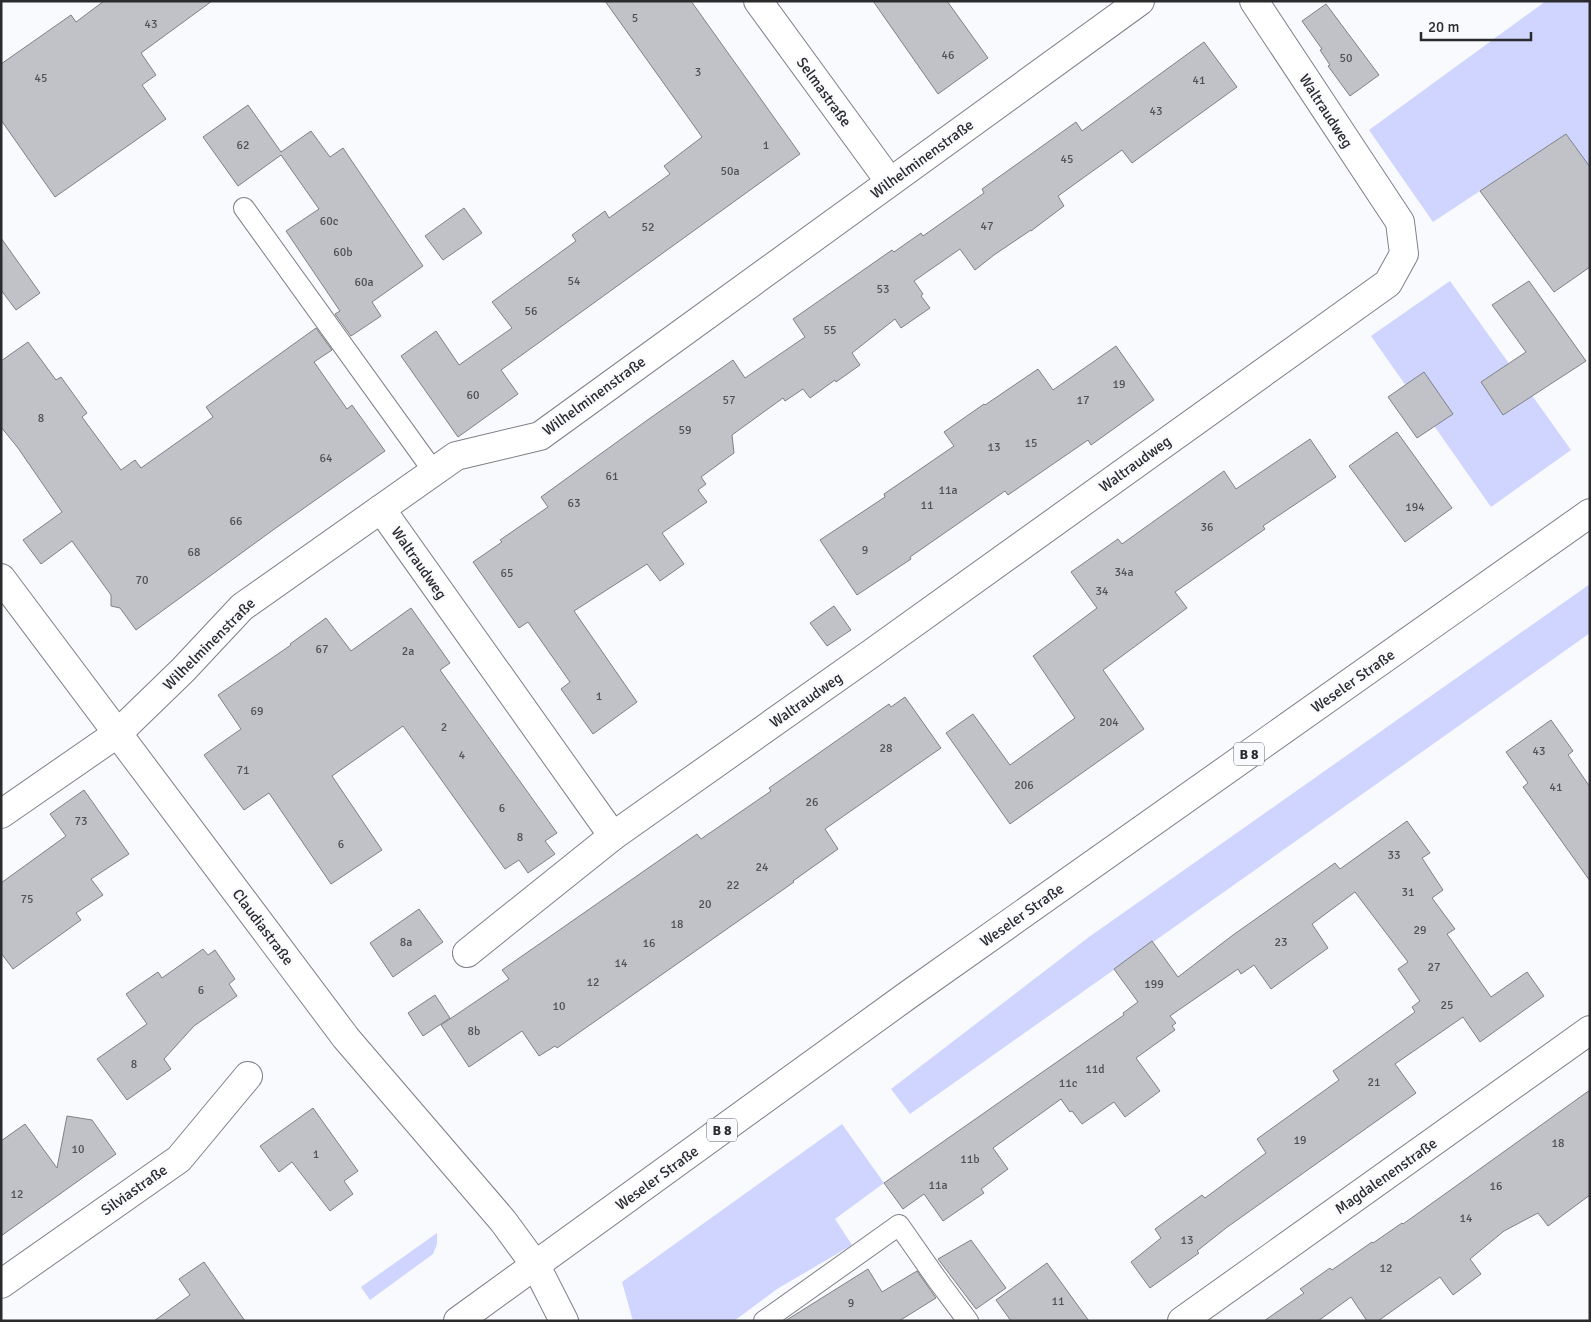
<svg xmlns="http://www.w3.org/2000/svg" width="1591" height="1322" font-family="Signika,sans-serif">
  <rect width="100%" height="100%" fill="#f9fafe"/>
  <g fill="#cfd5ff">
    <path d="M1546 1H1590V167L1566 134 1433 222 1369 130Z"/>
    <path d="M1450 281 1571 450 1491 507 1371 336Z"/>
    <path d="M1590 584V633L910 1114 891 1089 1089 937Z"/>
    <path d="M842 1124 884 1183 835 1219 852 1245 777 1289 734 1321H633L622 1282Z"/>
    <path d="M437 1233V1244L433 1254 370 1300 361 1287Z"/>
  </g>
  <g fill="#c1c2c8" stroke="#808187">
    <path d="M104 1H212L141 53 156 75 142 85 166 119 55 197 1 120V64L71 15 76 22Z"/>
    <path d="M605 1H691L800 154 501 370 518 394 458 437 401 356 436 331 459 365 512 328 492 302 576 241 572 235 605 211 609 218 670 174 664 166 702 137Z"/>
    <path d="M873 1H947L988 58 938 94Z"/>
    <path d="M1326 4 1379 75 1350 96 1328 66 1330 65 1320 50 1322 49 1302 21Z"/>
    <path d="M1204 42 1237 87 1132 163 1122 150 1058 196 1064 206 1031 231V230L994 255 975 270 960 249 914 281 923 294 921 296 930 308 901 328 895 319 852 353 860 365 836 382 835 380 810 398 803 389 785 401 783 398 732 435 734 453 701 477 706 484 698 490 707 502 662 533 684 564 660 581 647 564 574 611 637 702 593 734 561 689 570 682 528 622 519 628 473 562 502 542 500 540 548 507 541 497 646 421 733 360 745 378 805 337 793 319 892 250 894 252 921 233 923 236 984 193 982 189 1076 122 1082 131Z"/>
    <path d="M248 105 281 152 311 131 330 157 343 148 423 266 372 302 381 316 351 336 335 314 340 311 286 231 319 209 281 155 238 186 203 137Z"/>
    <path d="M1566 134 1590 167V267L1554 292 1480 191Z"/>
    <path d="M464 208 482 233 443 260 425 236Z"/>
    <path d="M1 238 40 293 16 310 1 290Z"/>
    <path d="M1529 281 1586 361 1503 415 1481 382 1526 352 1492 305Z"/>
    <path d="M316 328 332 350 314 362 347 409 352 405 385 451 273 530 136 630 120 608 111 606V595L72 541 41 564 23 540 62 512 18 448 1 427V361L28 342 56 380 61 377 87 413 82 417 121 470 135 460 141 468 213 417 206 407Z"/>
    <path d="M1116 346 1154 400 1091 445 1088 440 1008 495 1005 491 910 557 911 559 857 595 820 540 885 497 884 494 954 446 944 432 984 404 985 405 1038 369 1053 390Z"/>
    <path d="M1424 372 1453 414 1417 438 1388 397Z"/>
    <path d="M1397 432 1452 508 1405 542 1349 466Z"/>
    <path d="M1310 439 1336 477 1263 526 1265 529 1175 592 1187 608 1103 670 1144 729 1010 824 946 733 973 714 1010 765 1075 718 1033 656 1097 608 1071 572 1118 539 1122 544 1224 471 1236 489Z"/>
    <path d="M834 606 851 630 827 646 810 623Z"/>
    <path d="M411 608 450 663 440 670 557 833 545 841 555 854 528 873 519 860 505 869 403 726 332 776 382 850 331 884 269 793 244 810 204 755 241 729 218 695 291 645 290 644 326 618 351 651Z"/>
    <path d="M905 697 941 748 825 829 838 849 793 881 794 882 557 1048 555 1046 539 1056 522 1031 469 1067 441 1025 509 979 502 970 697 834 701 839 771 791 769 788 889 704 891 707Z"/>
    <path d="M1551 720 1573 751 1568 755 1590 787V881L1523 787 1528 783 1506 752Z"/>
    <path d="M84 790 129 854 91 879 103 895 76 913 81 920 13 969 1 953V883L66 836 50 814Z"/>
    <path d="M1407 821 1430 853 1422 858 1443 890 1432 898 1455 929 1447 934 1491 997 1527 972 1544 996 1480 1042 1463 1017 1395 1064 1416 1093 1226 1228 1197 1251 1199 1253 1150 1288 1131 1262 1161 1238 1155 1229 1202 1195 1205 1198 1266 1153 1257 1139 1339 1080 1333 1071 1415 1012 1412 1007 1420 1001 1398 969 1408 962 1355 892 1312 924 1328 948 1271 989 1254 965 1241 974 1238 969 1170 1016 1176 1023 1172 1026 1175 1030 1136 1058 1160 1091 1125 1117 1114 1102 1082 1124 1072 1111 1070 1112 1061 1099 993 1148 1008 1169 981 1189 984 1193 943 1221 924 1194 903 1209 884 1183 1124 1015 1123 1013 1138 1002 1114 969 1152 941 1178 977 1233 935 1335 863 1340 869Z"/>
    <path d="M419 909 443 942 393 977 370 943Z"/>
    <path d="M203 949 208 955 215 950 235 979 229 984 237 996 194 1026 164 1059 171 1069 127 1100 97 1059 147 1024 126 994 158 972 162 978Z"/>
    <path d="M435 995 450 1018 423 1036 408 1013Z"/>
    <path d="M1590 1090V1195L1548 1226 1538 1213 1504 1231 1470 1259 1481 1274 1453 1295 1440 1277 1378 1321H1367L1351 1297 1318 1321H1264L1304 1293 1300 1289 1330 1268 1332 1270 1372 1242 1373 1243 1402 1223 1403 1224Z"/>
    <path d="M313 1108 358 1171 344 1181 353 1194 330 1211 292 1162 279 1172 260 1146Z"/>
    <path d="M67 1116 92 1120 116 1154 1 1236V1141L25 1124 57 1168Z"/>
    <path d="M971 1240 1006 1288 976 1309 938 1259Z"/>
    <path d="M204 1262 245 1321H154L190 1295 179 1279Z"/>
    <path d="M1047 1263 1055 1274 1089 1321H1011L996 1300Z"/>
    <path d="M868 1269 882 1292 917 1271 936 1298 899 1321H785Z"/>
  </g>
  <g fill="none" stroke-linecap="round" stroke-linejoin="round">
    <defs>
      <g id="lane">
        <path d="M244 208 434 472"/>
        <path d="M764 1321 899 1225 936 1278 968 1321"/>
      </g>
      <g id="street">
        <path d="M758 1 890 182"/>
        <path d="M381 509 613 836 872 653 1388 283 1404 254 1400 222 1254 1"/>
        <path d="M1 578 346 1038 503 1221 536 1266 564 1321"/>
        <path d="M1 814 118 733 183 670 242 607 456 456 540 436 1140 1"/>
        <path d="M467 953 613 836"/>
        <path d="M1 1284 179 1159 248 1076"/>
        <path d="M1182 1321 1590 1030"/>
      </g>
      <path id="primary" d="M458 1321 908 995 1590 513"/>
    </defs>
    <use href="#lane" stroke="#7f8086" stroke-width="22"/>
    <use href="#street" stroke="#7f8086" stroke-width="30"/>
    <use href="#primary" stroke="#7f8086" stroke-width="30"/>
    <use href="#lane" stroke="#fff" stroke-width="20"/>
    <use href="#street" stroke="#fff" stroke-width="28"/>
    <use href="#primary" stroke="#fff" stroke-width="28"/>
  </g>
  <g text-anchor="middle" stroke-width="4.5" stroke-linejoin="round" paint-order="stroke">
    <g font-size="12" fill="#505154">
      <text x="635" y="22">5</text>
      <text x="151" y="28">43</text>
      <text x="948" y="59">46</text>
      <text x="1346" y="62">50</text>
      <text x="698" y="76">3</text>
      <text x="41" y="82">45</text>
      <text x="1199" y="84">41</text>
      <text x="1156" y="115">43</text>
      <text x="243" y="149">62</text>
      <text x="766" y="149">1</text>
      <text x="1067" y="163">45</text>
      <text x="730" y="175">50a</text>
      <text x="329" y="225">60c</text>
      <text x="987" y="230">47</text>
      <text x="648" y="231">52</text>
      <text x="343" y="256">60b</text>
      <text x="574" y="285">54</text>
      <text x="364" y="286">60a</text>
      <text x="883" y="293">53</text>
      <text x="531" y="315">56</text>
      <text x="830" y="334">55</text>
      <text x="1119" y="388">19</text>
      <text x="473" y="399">60</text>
      <text x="729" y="404">57</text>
      <text x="1083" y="404">17</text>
      <text x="41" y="422">8</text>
      <text x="685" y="434">59</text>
      <text x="1031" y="447">15</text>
      <text x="994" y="451">13</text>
      <text x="326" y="462">64</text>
      <text x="612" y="480">61</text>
      <text x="948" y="494">11a</text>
      <text x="574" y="507">63</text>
      <text x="927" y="509">11</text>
      <text x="1415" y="511">194</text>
      <text x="236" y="525">66</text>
      <text x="1207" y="531">36</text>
      <text x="865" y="554">9</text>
      <text x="194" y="556">68</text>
      <text x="1124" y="576">34a</text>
      <text x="507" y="577">65</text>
      <text x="142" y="584">70</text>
      <text x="1102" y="595">34</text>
      <text x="322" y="653">67</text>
      <text x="408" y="655">2a</text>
      <text x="599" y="700">1</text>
      <text x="257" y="715">69</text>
      <text x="1109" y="726">204</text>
      <text x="444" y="731">2</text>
      <text x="886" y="752">28</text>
      <text x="1539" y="755">43</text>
      <text x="462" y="759">4</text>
      <text x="243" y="774">71</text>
      <text x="1024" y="789">206</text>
      <text x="1556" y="791">41</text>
      <text x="812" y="806">26</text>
      <text x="502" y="812">6</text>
      <text x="81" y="825">73</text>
      <text x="520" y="841">8</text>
      <text x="341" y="848">6</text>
      <text x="1394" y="859">33</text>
      <text x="762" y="871">24</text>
      <text x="733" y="889">22</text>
      <text x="1408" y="896">31</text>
      <text x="27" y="903">75</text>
      <text x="705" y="908">20</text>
      <text x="677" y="928">18</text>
      <text x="1420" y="934">29</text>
      <text x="406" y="946">8a</text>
      <text x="1281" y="946">23</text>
      <text x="649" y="947">16</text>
      <text x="621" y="967">14</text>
      <text x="1434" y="971">27</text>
      <text x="593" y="986">12</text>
      <text x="1154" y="988">199</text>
      <text x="201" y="994">6</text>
      <text x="1447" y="1009">25</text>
      <text x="559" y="1010">10</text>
      <text x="474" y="1035">8b</text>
      <text x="134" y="1068">8</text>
      <text x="1095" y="1073">11d</text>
      <text x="1374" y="1086">21</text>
      <text x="1068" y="1087">11c</text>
      <text x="1300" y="1144">19</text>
      <text x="1558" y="1147">18</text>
      <text x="78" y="1153">10</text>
      <text x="316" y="1158">1</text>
      <text x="970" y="1163">11b</text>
      <text x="938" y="1189">11a</text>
      <text x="1496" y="1190">16</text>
      <text x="17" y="1198">12</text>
      <text x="1466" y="1222">14</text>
      <text x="1187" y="1244">13</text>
      <text x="1386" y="1272">12</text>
      <text x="1058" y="1305">11</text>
      <text x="851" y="1307">9</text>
    </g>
    <g fill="#f9fafe" stroke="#69696c" stroke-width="1">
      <rect x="1234" y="742.5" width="30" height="23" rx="4"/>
      <rect x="707" y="1118.5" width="30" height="23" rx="4"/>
    </g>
    <g font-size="14" font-weight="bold" fill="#2b2b2d">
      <text x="1249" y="759">B 8</text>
      <text x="722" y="1135">B 8</text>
    </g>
    <g font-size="15" fill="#2b2b2d" stroke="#f9fafe">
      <text transform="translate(824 92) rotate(54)" y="5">Selmastraße</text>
      <text transform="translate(1326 111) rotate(57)" y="5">Waltraudweg</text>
      <text transform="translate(922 159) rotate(-36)" y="5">Wilhelminenstraße</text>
      <text transform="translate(594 396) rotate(-36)" y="5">Wilhelminenstraße</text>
      <text transform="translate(1135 464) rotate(-36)" y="5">Waltraudweg</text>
      <text transform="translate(419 563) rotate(55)" y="5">Waltraudweg</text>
      <text transform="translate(209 644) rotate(-45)" y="5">Wilhelminenstraße</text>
      <text transform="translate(1353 681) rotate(-35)" y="5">Weseler Straße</text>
      <text transform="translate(806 700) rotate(-35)" y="5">Waltraudweg</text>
      <text transform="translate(1022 915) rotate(-35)" y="5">Weseler Straße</text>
      <text transform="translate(263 927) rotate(53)" y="5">Claudiastraße</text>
      <text transform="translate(1386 1176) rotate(-35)" y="5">Magdalenenstraße</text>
      <text transform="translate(657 1178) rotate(-36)" y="5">Weseler Straße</text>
      <text transform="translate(134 1190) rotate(-35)" y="5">Silviastraße</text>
    </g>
  </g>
  <rect width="1591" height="1322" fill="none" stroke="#2b2b2d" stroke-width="5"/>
  <path d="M1421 32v8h110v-8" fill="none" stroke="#2b2b2d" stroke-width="2.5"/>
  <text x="1428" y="32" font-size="15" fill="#2b2b2d" stroke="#f9fafe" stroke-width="4" paint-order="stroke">20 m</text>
</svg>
